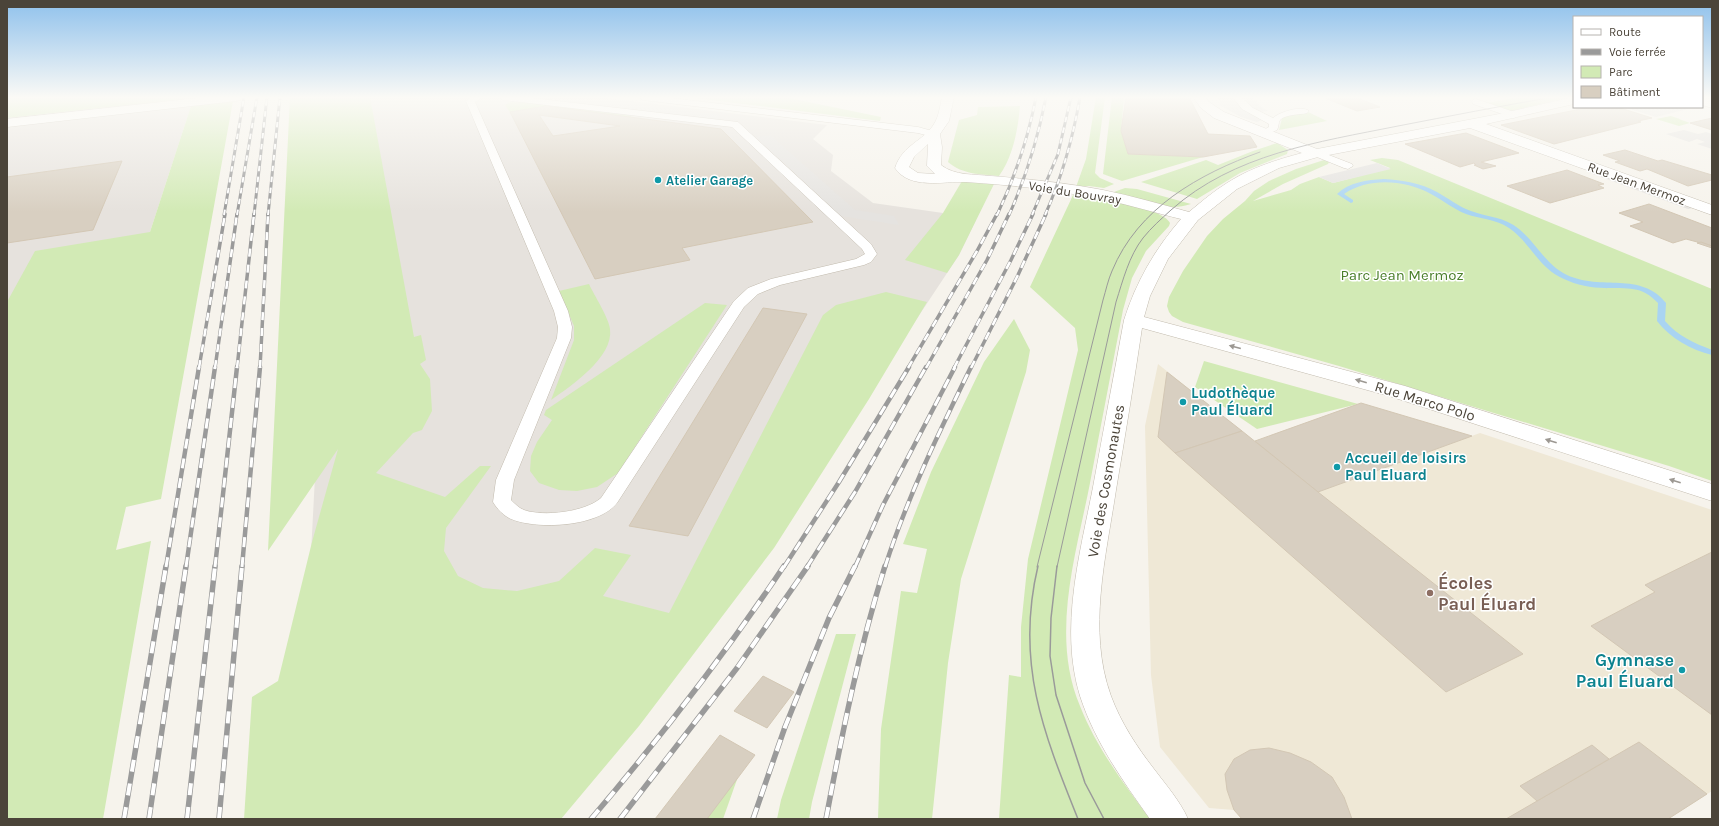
<svg xmlns="http://www.w3.org/2000/svg" width="1719" height="826" font-family="Karla,sans-serif">
  <rect width="100%" height="100%" fill="#f6f3ec"/>
  <g fill="#e6e2dd">
    <path d="M335 97H598L827 125 813 139 833 155 831 171 873 203 943 213 976 220 959 255 791 509 606 754 297 819Z"/>
    <path d="M191 106 150 232 16 819H7V127Z"/>
  </g>
  <path fill="#efe8d6" d="M1158 364 1318 492 1480 433 1712 510V791L1668 819H1242L1234 810 1209 808 1160 747 1151 675 1145 426Z"/>
  <g fill="#d2eab5">
    <path d="M7 97H202L7 118Z"/>
    <path d="M290 97H337L342 99 370 97 414 337 421 335 426 360 420 364 430 379 432 411 422 430 413 433 376 473 445 497 480 466H491L446 528 444 551 458 576 483 588 517 591 559 581 595 548 631 555 603 596 669 613 823 315 836 305 886 292 927 302 869 399 774 548 639 726 561 819H244L252 697 278 681 312 542 338 449 268 551Z"/>
    <path d="M687 97H784L881 117 880 121Z"/>
    <path d="M1096 97H1105L1095 173 1100 178 1114 184 1104 188 1089 186 1076 187 1086 159Z"/>
    <path d="M1112 97H1124L1121 131 1128 154 1203 157 1122 181 1103 174Z"/>
    <path d="M1520 97H1569L1511 111 1487 103Z"/>
    <path d="M233 101 161 499 126 507 116 550 151 541 103 819H7V302L35 251 150 232 191 106Z"/>
    <path d="M512 101 632 116 630 117 546 106 510 112 505 105Z"/>
    <path d="M1020 106C1018 129 1013 157 999 176 981 174 963 175 948 162L959 120 977 115 978 107Z"/>
    <path d="M1308 112 1327 121 1279 130 1282 118 1285 116Z"/>
    <path d="M1671 116 1680 119H1679L1690 123 1679 126 1656 119Z"/>
    <path d="M1277 143 1288 150 1287 154 1240 173 1197 199 1141 182 1206 160 1218 165 1253 151Z"/>
    <path d="M1382 158 1398 160 1712 289V481L1669 466 1339 366 1183 322 1172 316 1169 312 1167 306 1169 297 1183 271 1207 236 1223 219 1245 201 1254 191 1269 181 1296 169 1324 160 1329 162 1328 164 1283 184 1253 201 1291 190 1300 184 1319 177 1333 183 1390 168 1370 160Z"/>
    <path d="M962 181 994 184 959 255 947 273 905 260 943 213Z"/>
    <path d="M1125 188 1137 189 1191 204C1165 213 1136 199 1111 193Z"/>
    <path d="M1074 193C1091 195 1164 208 1170 223L1169 226 1146 251 1132 278 1123 310C1112 367 1101 425 1090 483 1076 555 1050 635 1080 706 1096 747 1124 784 1150 819H999L1009 675 1021 677V627L1028 559 1078 350 1075 328 1030 287Z"/>
    <path d="M589 284C594 295 609 318 610 329 614 357 571 386 551 400L574 340V326L559 291Z"/>
    <path d="M705 303 727 305 618 473 597 487 577 491 559 490 539 483 530 471 531 456 537 442 552 420 544 415 546 410Z"/>
    <path d="M1014 319 1030 350 1026 372 961 579 948 663 932 819H878L881 729 901 591 917 593 927 549 903 544 931 472 984 362Z"/>
    <path d="M1204 361 1358 404 1257 429 1195 387Z"/>
    <path d="M836 634H856L812 802 809 819H777L781 800Z"/>
    <path d="M740 771 723 819H702Z"/>
  </g>
  <g fill="#e5e3e0">
    <path d="M531 97H570L721 115 715 120Z"/>
    <path d="M1217 97H1253L1261 107 1268 111 1259 112 1269 117 1257 122 1241 117 1219 105 1221 103Z"/>
    <path d="M1624 107H1696L1656 117Z"/>
    <path d="M1684 130 1698 134 1706 132 1712 134V149L1697 144 1705 142 1697 139 1689 142 1666 134Z"/>
    <path d="M770 135 855 210 894 216 899 225 841 216 756 137Z"/>
    <path d="M1377 163 1391 169 1333 183 1319 177Z"/>
    <path d="M1594 171 1693 208 1688 209 1590 173Z"/>
  </g>
  <g fill="none" stroke-linecap="round" stroke-linejoin="round">
    <path fill="#a9d4f2" fill-rule="evenodd" d="M1384 179C1402 180 1421 183 1437 192 1448 198 1459 207 1471 211 1487 217 1505 217 1519 229 1536 243 1546 265 1567 275 1601 291 1641 271 1666 303L1665 321C1678 336 1694 343 1712 350V355C1691 350 1670 338 1657 321L1658 303C1641 285 1628 289 1605 288 1592 288 1576 285 1564 279 1539 269 1530 242 1509 228 1496 219 1480 219 1466 214 1453 209 1443 200 1431 194 1405 180 1369 177 1344 194L1353 200V202L1351 203 1337 194C1349 182 1367 180 1384 179Z"/>
  </g>
  <g fill="#d8cfc1" stroke="#d3c7b4" fill-rule="evenodd">
    <path d="M1126 97H1189L1208 134 1250 136 1257 147 1203 157 1128 154 1121 131Z"/>
    <path d="M1332 97H1355L1380 107 1357 111 1325 98Z"/>
    <path d="M546 106 721 129 813 222 682 248 690 260 595 279 510 112ZM539 115 620 126 553 136Z"/>
    <path d="M1591 107 1596 108 1617 107 1652 118 1638 121 1641 122 1554 144 1501 125Z"/>
    <path d="M1712 118V130L1690 123Z"/>
    <path d="M1466 133 1519 153 1481 162 1496 166 1483 169 1474 165H1476L1474 163 1460 167 1405 144Z"/>
    <path d="M1625 150 1658 161 1662 160 1712 175V180L1688 186 1647 169 1640 171 1615 162 1620 161 1603 155Z"/>
    <path d="M122 161 93 230 7 243V177Z"/>
    <path d="M1567 170 1604 184 1598 185 1604 188 1550 203 1507 186Z"/>
    <path d="M1649 204 1712 228V246L1686 239 1673 243 1630 226 1643 222 1619 213Z"/>
    <path d="M1701 242 1712 246V248L1697 243Z"/>
    <path d="M763 308 807 314 688 536 629 526Z"/>
    <path d="M1167 372 1242 431 1175 453 1158 437Z"/>
    <path d="M1361 403 1472 436 1318 492 1255 441Z"/>
    <path d="M1242 431 1318 492 1523 654 1446 692 1175 453Z"/>
    <path d="M1712 552V715L1591 626 1655 592 1645 585Z"/>
    <path d="M763 676 794 692 767 728 734 711Z"/>
    <path d="M720 735 755 755 707 819H655Z"/>
    <path d="M1639 742 1707 794 1668 819H1506Z"/>
    <path d="M1592 745 1609 759 1537 801 1520 786Z"/>
    <path d="M1269 748 1290 753 1311 762 1332 777 1344 797 1352 819H1242L1234 810 1227 790 1225 774 1234 759 1250 750Z"/>
  </g>
  <g fill="none" stroke-linecap="round" stroke-linejoin="round">
    <defs>
      <g id="lane">
        <path d="M472 97H483L475 102 568 311 572 327 571 338 514 480 511 500C515 504 519 508 524 510 544 517 585 512 601 498L734 301 748 288 771 279 856 259 865 254 862 249 732 127 503 100 499 97H523L738 122 871 244 877 254 871 262 864 265 780 285 758 294 744 307 617 503C598 527 538 530 511 519 504 516 497 509 493 502L496 480 557 338 558 327 554 311 466 101Z"/>
        <path d="M639 97H662L918 127 936 132 938 134 933 137 918 133 643 100Z"/>
        <path d="M1233 97H1241L1253 108 1273 118C1279 112 1302 105 1309 111L1307 113C1299 115 1286 114 1280 120 1278 123 1279 127 1277 130L1265 135 1260 132 1269 127V124L1242 109Z"/>
        <path d="M1476 99 1517 113 1519 115 1514 118 1473 104 1472 102 1473 100Z"/>
        <path d="M1316 150 1352 164 1353 166 1348 169 1344 168 1312 155 1311 153Z"/>
      </g>
      <g id="street">
        <path d="M207 97H242L240 100 236 101 7 127V119Z"/>
        <path d="M942 97H954L949 121 940 134 942 147 941 165C955 176 974 174 991 176 1029 179 1066 183 1103 190 1132 196 1160 204 1189 212 1201 202 1214 191 1227 183 1250 168 1276 160 1302 153L1214 118 1201 108 1193 97H1205L1209 102 1224 112 1317 149 1499 114 1574 97V104L1486 124 1712 205V215L1470 128 1318 157 1279 168 1237 189 1198 220 1168 259 1150 296 1144 317 1405 386 1712 484V501L1389 396 1142 328C1134 382 1125 436 1116 490 1106 557 1087 630 1111 696 1121 723 1137 747 1154 769 1166 785 1180 801 1188 819H1150C1123 781 1095 742 1080 696 1059 628 1080 554 1093 487 1103 431 1114 376 1124 320 1136 282 1155 249 1181 219 1156 213 1131 205 1105 200 1059 190 1012 185 966 182 943 181 910 190 895 168 903 144 923 142 934 124 939 116 940 106 942 97ZM928 144 927 166 935 174 918 173 909 167 914 157Z"/>
        <path d="M1702 97 1712 100V108L1702 105Z"/>
      </g>
    </defs>
    <use href="#lane" stroke="#c2bbae" stroke-width="1"/>
    <use href="#street" stroke="#c2bbae" stroke-width="1"/>
    <use href="#lane" fill="#fff" fill-rule="evenodd"/>
    <use href="#street" fill="#fff" fill-rule="evenodd"/>
    <g stroke="#9a9a9a" stroke-width="1">
      <path d="M1037 567 1103 300C1106 290 1108 280 1112 271 1138 208 1199 174 1260 152"/>
      <path d="M1057 567 1116 302C1123 280 1129 256 1143 238 1151 228 1161 219 1171 210 1234 154 1318 142 1398 126 1450 116 1501 106 1553 97"/>
    </g>
    <g stroke="#9a9a9a" stroke-width="1.5">
      <path d="M1038 566C1015 662 1043 732 1078 819"/>
      <path d="M1057 566 1051 618 1050 656 1056 695 1085 783 1104 819"/>
    </g>
    <defs>
      <g id="rail-far3">
        <path d="M224 215 244 97"/>
        <path d="M237 215 257 97"/>
        <path d="M254 215 267 97"/>
        <path d="M268 215 280 97"/>
        <path d="M997 215C1015 177 1028 139 1036 97"/>
        <path d="M1009 215C1026 177 1038 138 1046 97"/>
        <path d="M1032 215 1058 154 1071 97"/>
        <path d="M1045 215C1062 177 1073 138 1080 97"/>
      </g>
      <g id="rail-far2">
        <path d="M199 368 225 214"/>
        <path d="M215 368 237 214"/>
        <path d="M237 368 254 214"/>
        <path d="M260 368 268 214"/>
        <path d="M908 368 977 251 997 214"/>
        <path d="M926 368 987 260 1009 214"/>
        <path d="M954 368 1011 260 1033 214"/>
        <path d="M971 368 1018 275 1046 214"/>
      </g>
      <g id="rail-far1">
        <path d="M166 567 199 367"/>
        <path d="M186 567 215 367"/>
        <path d="M215 567 237 367"/>
        <path d="M242 567 260 367"/>
        <path d="M784 567 839 482 909 367"/>
        <path d="M807 567 855 492 926 367"/>
        <path d="M855 567 883 505 955 367"/>
        <path d="M885 567C907 498 939 432 971 367"/>
      </g>
      <g id="rail">
        <path d="M124 819 166 566"/>
        <path d="M149 819 186 566"/>
        <path d="M187 819 215 566"/>
        <path d="M219 819 242 566"/>
        <path d="M591 819C660 738 725 654 784 566"/>
        <path d="M620 819 737 668 808 566"/>
        <path d="M753 819 785 727 829 618 855 566"/>
        <path d="M826 819C842 734 859 649 885 566"/>
      </g>
    </defs>
    <use href="#rail-far3" stroke="#9a9a9a" stroke-width="3"/>
    <use href="#rail-far2" stroke="#9a9a9a" stroke-width="3.5"/>
    <use href="#rail-far1" stroke="#9a9a9a" stroke-width="4.5"/>
    <use href="#rail" stroke="#9a9a9a" stroke-width="5.5"/>
    <use href="#rail-far3" stroke="#fff" stroke-width="2" stroke-dasharray="5.5" stroke-linecap="butt"/>
    <use href="#rail-far2" stroke="#fff" stroke-width="2.5" stroke-dasharray="8" stroke-linecap="butt"/>
    <use href="#rail-far1" stroke="#fff" stroke-width="3" stroke-dasharray="10" stroke-linecap="butt"/>
    <use href="#rail" stroke="#fff" stroke-width="4" stroke-dasharray="12" stroke-linecap="butt"/>
  </g>
  <defs><path id="oneway-solid" d="M-6-.8H1V-3.2L6.5 0L1 3.2V.8H-6Z"/></defs>
  <g fill="#9c9892">
    <use href="#oneway-solid" transform="translate(1235 347) rotate(-165)"/>
    <use href="#oneway-solid" transform="translate(1361 381) rotate(-164)"/>
    <use href="#oneway-solid" transform="translate(1551 441) rotate(-162)"/>
    <use href="#oneway-solid" transform="translate(1675 481) rotate(-162)"/>
  </g>
  <linearGradient id="sky" x2="0" y2="1"><stop stop-color="#8fc1ec"/><stop offset="0.46" stop-color="#fbfaf6"/><stop offset="1" stop-color="#fbfaf6" stop-opacity="0"/></linearGradient>
  <rect width="1719" height="212" fill="url(#sky)"/>
  <g fill="#0f9aa8" stroke="#fff" stroke-width="1.5">
    <circle cx="658" cy="180" r="4"/>
    <circle cx="1183" cy="402" r="4"/>
    <circle cx="1337" cy="467" r="4"/>
    <circle cx="1682" cy="670" r="4"/>
  </g>
  <circle fill="#8d6e63" stroke="#fff" stroke-width="1.5" cx="1430" cy="593" r="4"/>
  <g text-anchor="middle" stroke-width="3" stroke-linejoin="round" paint-order="stroke">
    <g font-size="13" font-weight="bold" fill="#0d838f" stroke="#fff" text-anchor="start">
      <text x="666" y="185">Atelier Garage</text>
    </g>
    <g font-size="13" fill="#4b4439" stroke="#fff">
      <text transform="translate(1637 183) rotate(20)" y="5">Rue Jean Mermoz</text>
      <text transform="translate(1075 192) rotate(9)" y="5">Voie du Bouvray</text>
    </g>
    <g font-size="15" fill="#4a7f2a" stroke="#fff">
      <text x="1402" y="280">Parc Jean Mermoz</text>
    </g>
    <g font-size="15" font-weight="bold" fill="#0d838f" stroke="#fff" text-anchor="start">
      <text x="1191" y="398">Ludothèque<tspan x="1191" dy="17">Paul Éluard</tspan></text>
      <text x="1345" y="463">Accueil de loisirs<tspan x="1345" dy="17">Paul Eluard</tspan></text>
    </g>
    <g font-size="15" fill="#4b4439" stroke="#fff">
      <text transform="translate(1425 401) rotate(17)" y="5">Rue Marco Polo</text>
      <text transform="translate(1106 481) rotate(-80)" y="5">Voie des Cosmonautes</text>
    </g>
    <g font-size="18" font-weight="bold" fill="#785e54" stroke="#fff" text-anchor="start">
      <text x="1438" y="589">Écoles<tspan x="1438" dy="21">Paul Éluard</tspan></text>
    </g>
    <g font-size="18" font-weight="bold" fill="#0d838f" stroke="#fff" text-anchor="end">
      <text x="1674" y="666">Gymnase<tspan x="1674" dy="21">Paul Éluard</tspan></text>
    </g>
  </g>
  <rect width="1719" height="826" fill="none" stroke="#4b4439" stroke-width="16"/>
  <rect x="1573" y="16" width="130" height="92" fill="#ffffff" stroke="#b7b4b0"/>
  <rect x="1581" y="29" width="20" height="6" fill="#ffffff" stroke="#b7b4b0"/>
  <text x="1609" y="36" font-size="12" fill="#4b4439">Route</text>
  <rect x="1581" y="49" width="20" height="6" fill="#9a9a9a" stroke="#b7b4b0"/>
  <text x="1609" y="56" font-size="12" fill="#4b4439">Voie ferrée</text>
  <rect x="1581" y="66" width="20" height="12" fill="#d2eab5" stroke="#b7b4b0"/>
  <text x="1609" y="76" font-size="12" fill="#4b4439">Parc</text>
  <rect x="1581" y="86" width="20" height="12" fill="#d8cfc1" stroke="#b7b4b0"/>
  <text x="1609" y="96" font-size="12" fill="#4b4439">Bâtiment</text>
</svg>
